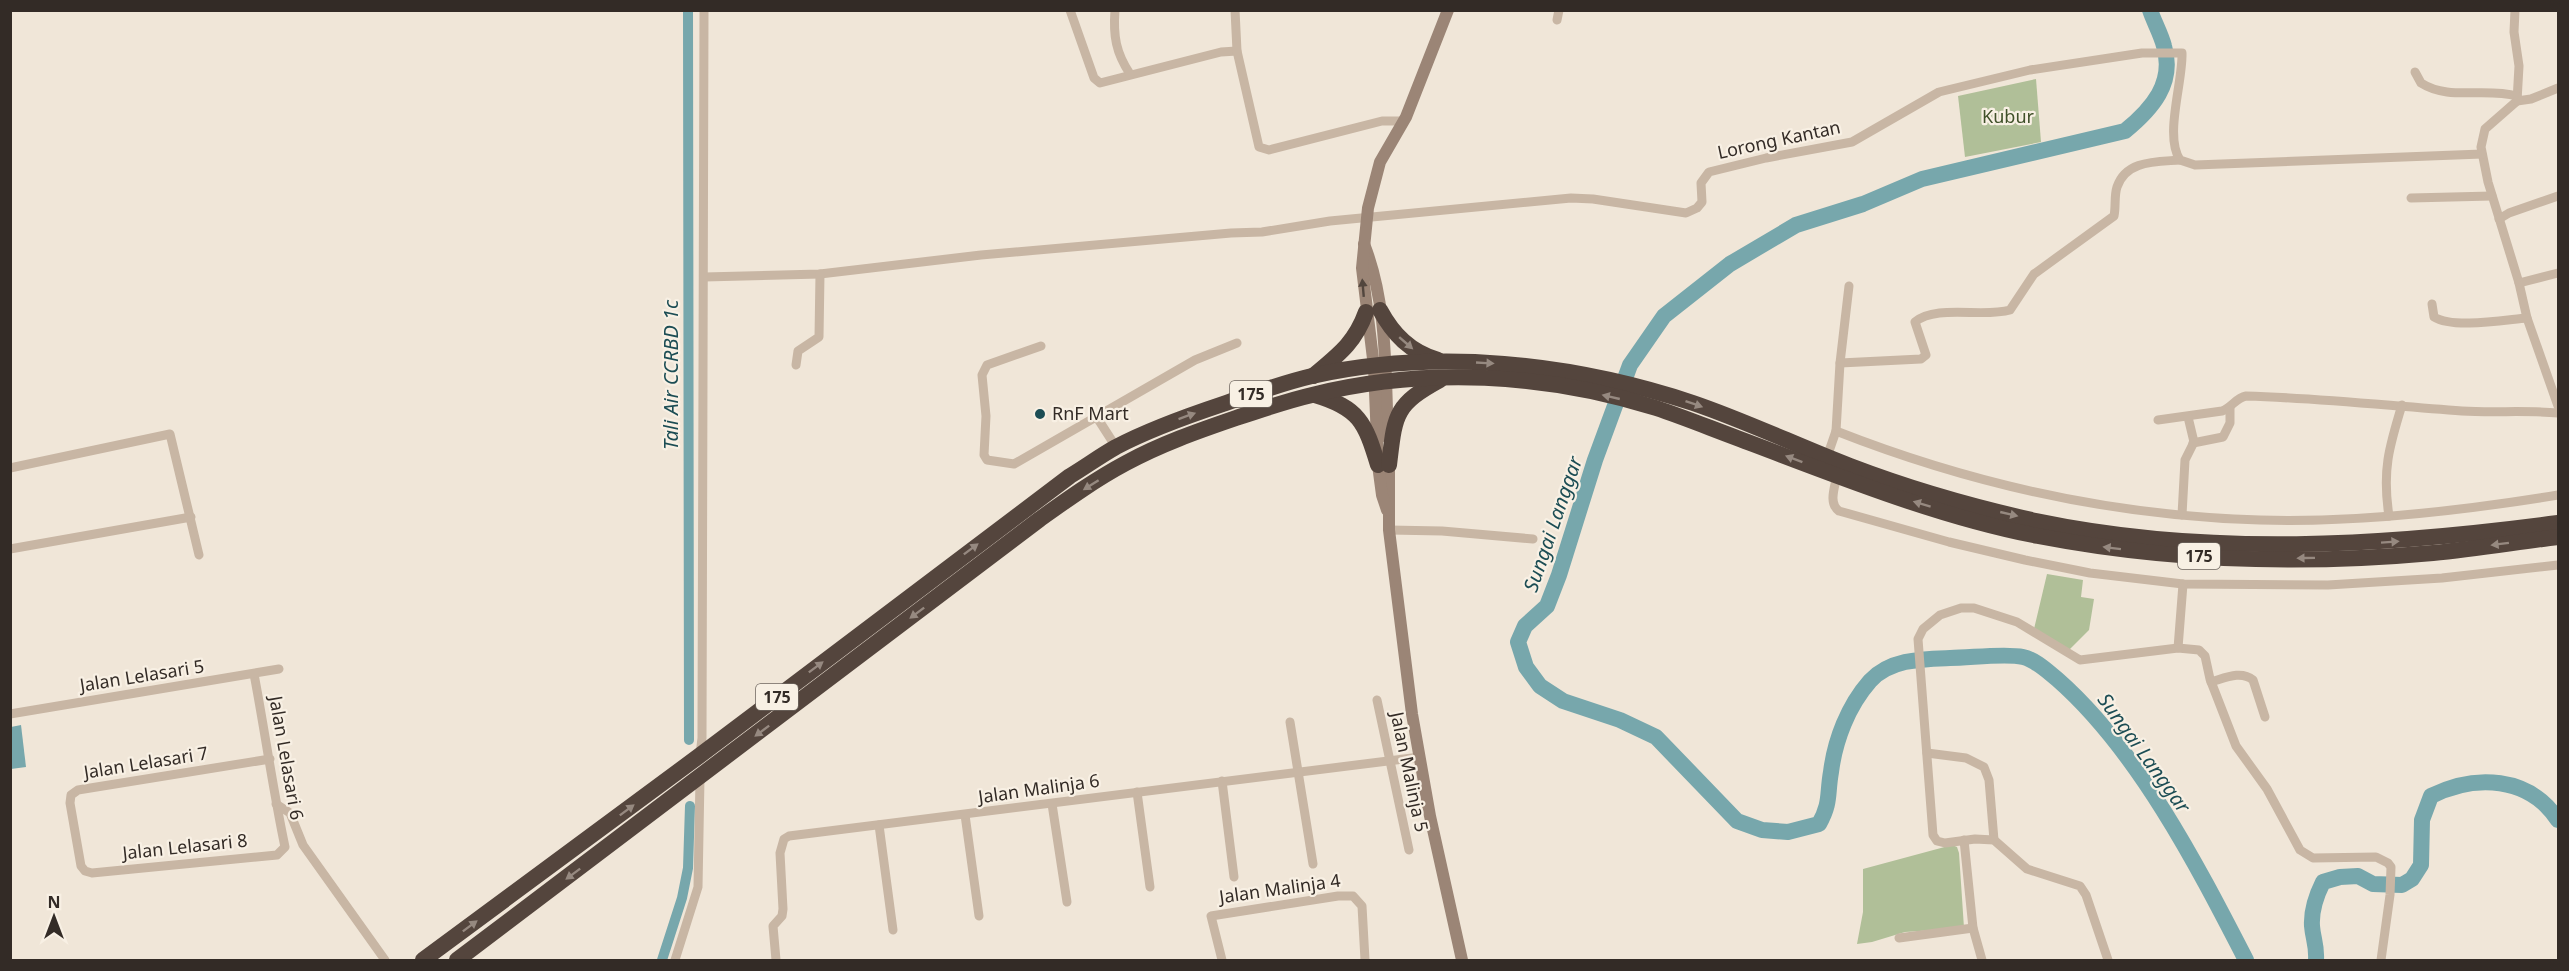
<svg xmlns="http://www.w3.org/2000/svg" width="2569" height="971" font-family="'Noto Sans',sans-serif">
  <rect width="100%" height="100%" fill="#f0e6d8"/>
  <g fill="#b0bf98">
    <path d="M2036 79 2041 142 1965 157 1958 96Z"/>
    <path d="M2047 574 2083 580 2081 597 2094 599 2089 630 2068 651 2034 629Z"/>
    <path d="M1952 845 1957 847 1959 853 1964 928 1905 932 1872 942 1857 944 1863 912V869Z"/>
  </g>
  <path fill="#77a7ac" d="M21 725 26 767 11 769V727Z"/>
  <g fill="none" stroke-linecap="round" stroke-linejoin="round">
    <g stroke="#77a7ac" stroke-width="10">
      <path d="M688 10 689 740"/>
      <path d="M662 960 682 898 688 868 690 806"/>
    </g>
    <g stroke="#77a7ac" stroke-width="16">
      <path d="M2150 10C2154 22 2161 34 2164 46 2175 83 2152 109 2125 131L1922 179 1863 204 1796 225 1730 264 1664 316 1630 365 1595 460 1559 575 1547 606 1525 626 1518 642 1526 667 1540 686 1563 701 1620 720 1656 737 1737 821 1762 830 1788 832 1819 824C1831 803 1827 794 1831 772 1835 740 1848 706 1870 681 1890 659 1922 659 1950 658 1970 658 2005 653 2023 657 2036 660 2047 671 2057 679 2138 750 2197 865 2246 960"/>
      <path d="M2316 960C2317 945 2313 939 2312 926 2311 910 2316 896 2323 882L2340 877 2358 876 2373 884 2402 885 2412 879 2421 865 2422 820 2431 796C2475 774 2529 776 2558 820"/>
    </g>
    <g stroke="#c8b6a4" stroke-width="9">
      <path d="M1070 10 1094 78 1100 83 1221 52 1237 51"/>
      <path d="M1115 10C1113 36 1116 53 1130 74"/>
      <path d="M1235 10 1237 51 1259 147 1269 150 1382 121H1403"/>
      <path d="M2515 10 2514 32 2519 66 2517 101 2485 129 2481 147 2488 182 2519 283 2527 318 2558 406"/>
      <path d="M1557 20 1559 10"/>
      <path d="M2415 72 2421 83C2449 101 2484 87 2517 96"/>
      <path d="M2517 101 2531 99 2558 88"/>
      <path d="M2411 198 2492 196"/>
      <path d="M2499 219 2509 213 2558 196"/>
      <path d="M704 277 820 274 981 255 1231 233 1262 232 1330 221 1571 198 1593 199 1686 213 1697 208 1702 202 1701 183 1709 172 1766 158 1852 142 1939 92 2030 70 2142 53H2182C2183 82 2164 136 2180 160L2195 165 2482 154"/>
      <path d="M2519 283 2558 273"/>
      <path d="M2432 304 2434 317C2453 329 2504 320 2527 318"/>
      <path d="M1041 346 987 365 982 375 986 416 984 455 987 460 1014 464 1195 360 1237 343"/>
      <path d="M1840 363 1921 359 1926 355 1915 322C1936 304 1983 318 2010 310L2034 274 2114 216C2116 207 2114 196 2117 187 2126 160 2156 162 2180 160"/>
      <path d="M796 365 798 351 819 337 820 274"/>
      <path d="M1096 416 1116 447"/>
      <path d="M2158 420 2222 411C2232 407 2236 398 2246 396 2319 398 2390 406 2462 411 2494 413 2526 410 2558 413"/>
      <path d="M1836 431C1971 484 2115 516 2260 520 2359 523 2461 511 2558 495"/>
      <path d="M2193 443 2223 437 2230 423V408"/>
      <path d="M1827 457 1836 431 1840 363 1849 286"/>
      <path d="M10 468 170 434 199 555"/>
      <path d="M1837 475C1835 487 1828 503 1839 511L1949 542 2025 560 2090 573 2183 584 2328 585 2442 578 2558 565"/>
      <path d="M2182 515 2185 460 2194 442 2188 417"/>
      <path d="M2389 516C2382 471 2389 447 2402 405"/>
      <path d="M1389 530 1442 531 1533 539"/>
      <path d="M10 549 191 517"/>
      <path d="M2178 648 2199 650 2205 656 2210 679 2236 746 2267 789 2300 850 2313 858 2376 857 2388 863 2391 867 2390 895 2381 960"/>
      <path d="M254 674C265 732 273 790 285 847L277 855 92 873 85 871 81 866 70 803 71 795 78 790 270 759"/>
      <path d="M2211 682C2225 678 2241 670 2253 680L2265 717"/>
      <path d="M1377 700 1409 850"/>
      <path d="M10 714 279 669"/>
      <path d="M1290 722 1313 864"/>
      <path d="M1927 753 1966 758 1984 767 1989 780 1994 840"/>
      <path d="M700 755 702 738 704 10"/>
      <path d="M1222 781 1234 877"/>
      <path d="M1137 792 1150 887"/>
      <path d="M276 804 290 813 303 845 385 960"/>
      <path d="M1052 804 1067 902"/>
      <path d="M965 815 979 916"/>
      <path d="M879 825 893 930"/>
      <path d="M1964 840 1973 928 1982 960"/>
      <path d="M1899 938 1973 928"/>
      <path d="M675 960 698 887 700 778"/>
      <path d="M776 960 773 926 782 916 783 909 780 853 784 839 789 836 1420 757"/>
      <path d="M1222 960 1211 916 1338 896H1353L1362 906 1365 960"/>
      <path d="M2108 960 2086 895 2080 886 2027 869 1994 840 1975 839 1945 843 1937 841 1933 835 1918 639 1923 629 1940 615 1961 608H1974L2017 622 2080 660 2178 648 2183 584"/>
    </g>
    <g stroke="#9b8576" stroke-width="12">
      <path d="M1364 244C1388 304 1385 374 1388 438"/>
      <path d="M1389 458V530L1412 714 1430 816 1462 960"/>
      <path d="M1387 510 1382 495 1378 465 1374 367 1362 268 1368 208 1380 162 1406 117 1448 10"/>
    </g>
    <g stroke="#54453d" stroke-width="16">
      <path d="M1380 310C1393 334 1410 352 1438 360"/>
      <path d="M1313 376C1338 355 1355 343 1366 312"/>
      <path d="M1315 395C1359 408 1365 422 1378 465"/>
      <path d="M1389 465C1395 415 1394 405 1440 380"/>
      <path d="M423 960 699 756 1070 476C1085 467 1100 456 1116 447 1150 429 1187 416 1223 404 1252 394 1282 383 1312 376 1437 348 1572 363 1693 403 1746 421 1798 446 1850 466 1910 489 1973 507 2036 521 2208 557 2385 546 2558 523"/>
      <path d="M457 960 1040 519C1068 499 1096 479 1126 463 1161 444 1198 431 1236 418 1261 410 1286 401 1312 395 1424 367 1546 373 1656 408 1683 417 1710 428 1737 438 1836 475 1935 516 2038 536 2167 561 2302 565 2433 553 2475 549 2517 542 2558 537"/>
    </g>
  </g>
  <defs><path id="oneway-solid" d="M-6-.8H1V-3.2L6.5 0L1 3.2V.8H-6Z" transform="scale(1.5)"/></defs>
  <use fill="#52463e" href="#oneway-solid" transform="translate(1363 288) rotate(-95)"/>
  <g fill="#968980">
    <use href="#oneway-solid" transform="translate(1406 343) rotate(41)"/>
    <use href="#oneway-solid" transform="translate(1485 363) rotate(3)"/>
    <use href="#oneway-solid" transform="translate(1611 397) rotate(-167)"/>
    <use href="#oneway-solid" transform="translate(1694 404) rotate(19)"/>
    <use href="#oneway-solid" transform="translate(1187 416) rotate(-20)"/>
    <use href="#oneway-solid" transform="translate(1794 459) rotate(-159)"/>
    <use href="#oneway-solid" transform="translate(1091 485) rotate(148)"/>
    <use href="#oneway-solid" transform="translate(1922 504) rotate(-163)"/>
    <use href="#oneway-solid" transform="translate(2009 514) rotate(13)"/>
    <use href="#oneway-solid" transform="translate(2390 542) rotate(-4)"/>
    <use href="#oneway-solid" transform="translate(2500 544) rotate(173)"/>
    <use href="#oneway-solid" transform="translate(2112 548) rotate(-173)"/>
    <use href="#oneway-solid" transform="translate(971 549) rotate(-37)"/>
    <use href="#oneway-solid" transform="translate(2306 558) rotate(179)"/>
    <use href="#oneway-solid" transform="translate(917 613) rotate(143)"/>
    <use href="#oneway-solid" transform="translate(816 667) rotate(-37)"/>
    <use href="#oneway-solid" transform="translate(762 731) rotate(143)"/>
    <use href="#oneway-solid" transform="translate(627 810) rotate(-37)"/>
    <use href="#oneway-solid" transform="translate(573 874) rotate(143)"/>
    <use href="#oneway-solid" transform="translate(470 926) rotate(-37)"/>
  </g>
  <circle fill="#1c4d54" stroke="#f8f0e4" stroke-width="2" cx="1040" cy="414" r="6"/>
  <g text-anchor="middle" stroke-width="4.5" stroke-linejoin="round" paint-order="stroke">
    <g fill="#f8f0e4" stroke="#6e665f" stroke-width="1.5">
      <rect x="1230" y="381" width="42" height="26" rx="4.5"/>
      <rect x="2178" y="543" width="42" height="26" rx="4.5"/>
      <rect x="756" y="684" width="42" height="26" rx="4.5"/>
    </g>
    <g font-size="16" font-weight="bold" fill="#332b26">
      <text x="1251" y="400">175</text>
      <text x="2199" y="562">175</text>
      <text x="777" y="703">175</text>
    </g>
    <g font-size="18" fill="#40512a" stroke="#f8f0e4">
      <text x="2008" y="123">Kubur</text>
    </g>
    <g font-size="18" fill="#332b26" stroke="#f8f0e4">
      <text transform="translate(1779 140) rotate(-12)" y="6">Lorong Kantan</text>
      <text transform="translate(142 676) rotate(-9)" y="6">Jalan Lelasari 5</text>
      <text transform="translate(286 758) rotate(80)" y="6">Jalan Lelasari 6</text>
      <text transform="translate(146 763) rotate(-9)" y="6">Jalan Lelasari 7</text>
      <text transform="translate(1409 772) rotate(78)" y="6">Jalan Malinja 5</text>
      <text transform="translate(1039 789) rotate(-8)" y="6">Jalan Malinja 6</text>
      <text transform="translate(185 847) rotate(-6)" y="6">Jalan Lelasari 8</text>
      <text transform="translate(1280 889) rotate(-8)" y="6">Jalan Malinja 4</text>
    </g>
    <g font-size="18" fill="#332b26" stroke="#f8f0e4" text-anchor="start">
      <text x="1052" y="420">RnF Mart</text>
    </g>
    <g font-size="20" font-style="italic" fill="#1c4d54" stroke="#f8f0e4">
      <text transform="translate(671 375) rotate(-90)" y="7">Tali Air CCRBD 1c</text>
      <text transform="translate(1553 524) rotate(-71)" y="7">Sungai Langgar</text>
      <text transform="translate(2144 753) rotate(54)" y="7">Sungai Langgar</text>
    </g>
  </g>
  <rect width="2569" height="971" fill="none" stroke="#332b26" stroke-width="24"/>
  <g transform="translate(54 917)" stroke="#f8f0e4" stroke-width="4.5" paint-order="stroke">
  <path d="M0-4.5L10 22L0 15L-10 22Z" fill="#332b26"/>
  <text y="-9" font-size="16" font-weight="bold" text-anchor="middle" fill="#332b26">N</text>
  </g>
</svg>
